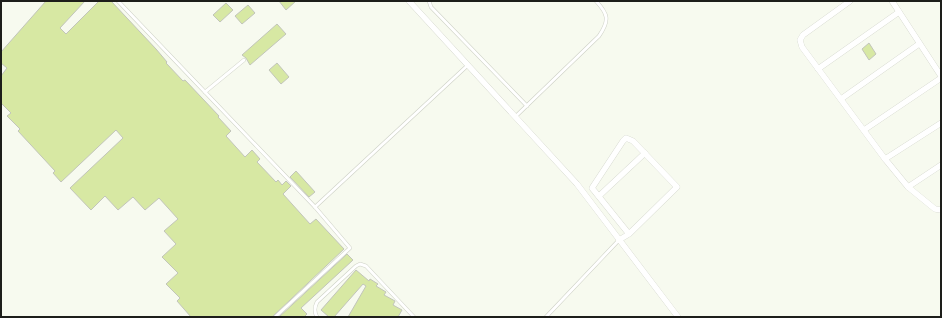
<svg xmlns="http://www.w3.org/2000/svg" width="942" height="318" font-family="Raleway,sans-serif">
  <rect width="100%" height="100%" fill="#f7faef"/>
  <g fill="#d7e8a3" stroke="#c2c5ba">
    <path d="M46 1H85L60 28 66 34 99 1H111L156 49 167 62 166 63 183 81 185 80 219 116 218 117 231 131 226 136 245 157 252 150 260 159 257 162 276 182 278 180 282 185 286 181 291 186 283 194 310 224 316 219 344 249 272 317H191L177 301 180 298 166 284 178 273 162 257 176 244 164 231 178 219 159 198 145 210 133 197 118 210 105 196 91 210 70 188 123 138 116 130 61 182 53 173 55 171 18 131 20 129 7 116 11 113 1 103V76L7 68 1 63V52Z"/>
    <path d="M279 1H296L286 10Z"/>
    <path d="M226 3 233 10 220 22 213 15Z"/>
    <path d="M248 5 255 13 242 24 235 16Z"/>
    <path d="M277 24 286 34 250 65 246 58 242 55Z"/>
    <path d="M869 43 876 54 869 60 862 49Z"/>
    <path d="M277 63 289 77 281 84 269 70Z"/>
    <path d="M296 171 315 192 309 197 290 177Z"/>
    <path d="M347 254 353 260 301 308 307 314 304 317H279Z"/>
    <path d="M356 270 369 281 370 279 378 284 376 286 386 292 384 295 395 301 393 305 402 310 398 317H348L366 286 363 284 334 317H329L321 310Z"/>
  </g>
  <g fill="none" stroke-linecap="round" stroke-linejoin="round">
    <defs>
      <g id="lane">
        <path d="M118 1 315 207"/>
        <path d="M429 1 431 7 527 106"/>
        <path d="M205 92 244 60"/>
        <path d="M515 117 599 36C610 20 608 14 596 1"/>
        <path d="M275 317 350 248 315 207 468 65"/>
        <path d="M317 317C314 312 314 308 317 302L356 266 360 264 366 266 414 317"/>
        <path d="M546 317 619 240"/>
      </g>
      <g id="street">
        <path d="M409 1 577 184 678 317"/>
        <path d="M850 1 803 35 800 40 802 47 885 159 908 187 935 209 941 210"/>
        <path d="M892 1 941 76"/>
        <path d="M818 69 899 12"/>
        <path d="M841 99 919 44"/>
        <path d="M864 130 941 78"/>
        <path d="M885 159 941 123"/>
        <path d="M908 187 941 165"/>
        <path d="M599 196 645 153"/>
        <path d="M619 240 629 234 677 187 633 141 626 138 623 141 592 188 629 234"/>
      </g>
    </defs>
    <use href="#lane" stroke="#ced1c6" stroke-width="4"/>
    <use href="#street" stroke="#ced1c6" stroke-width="6"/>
    <use href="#lane" stroke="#fff" stroke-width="3"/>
    <use href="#street" stroke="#fff" stroke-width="5.5"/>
  </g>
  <rect width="942" height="318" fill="none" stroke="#1d1e1a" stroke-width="4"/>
</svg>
